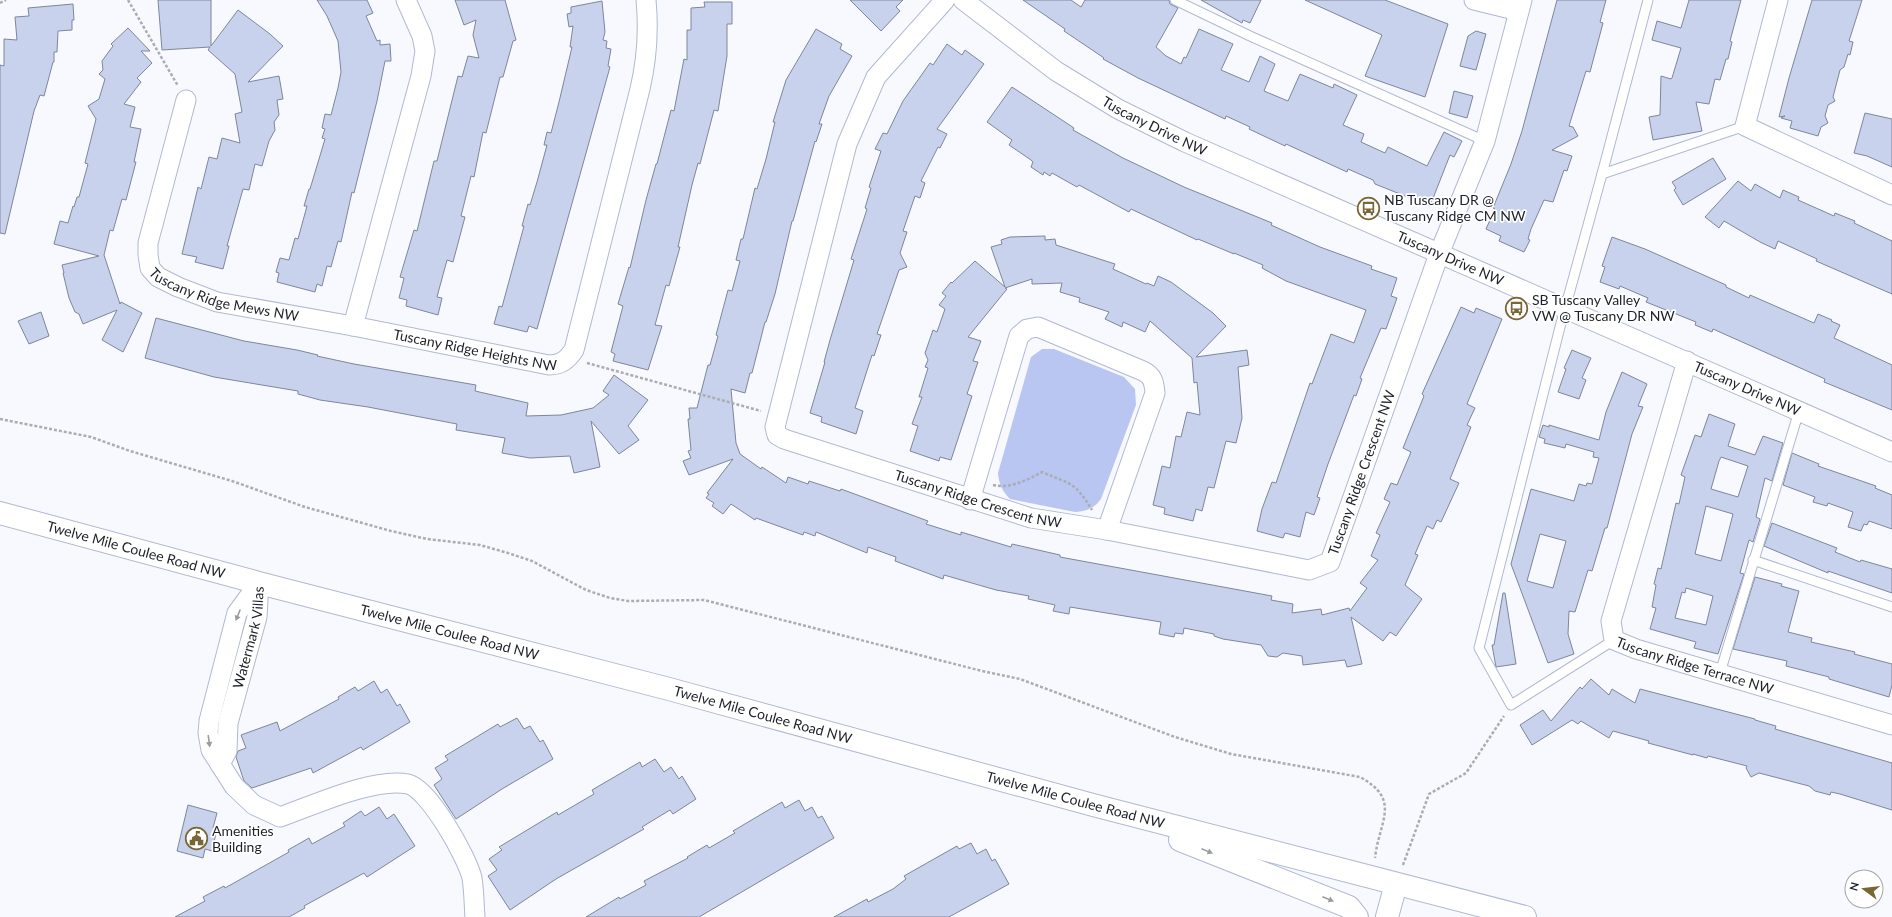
<svg xmlns="http://www.w3.org/2000/svg" width="1892" height="917" font-family="Lato,sans-serif">
  <rect width="100%" height="100%" fill="#f7f9fe"/>
  <path fill="#b8c6f1" d="M1042 349H1054L1124 377 1135 389 1136 405 1101 499C1094 508 1088 511 1075 512L1010 499C1002 491 999 484 998 473L1031 357Z"/>
  <g fill="#c9d2ec" stroke="#7e869e" fill-rule="evenodd">
    <path d="M158 0H211V46L238 10 270 34 283 46 248 82 279 76 283 99 277 100 279 115 274 122 275 130 269 141 262 166 255 164 249 190 243 189 227 246H229L223 269 195 262 197 257 182 254 198 187 201 189 209 157 217 159 222 138 240 143 235 114 242 112 235 74 208 50 210 47 162 50Z"/>
    <path d="M317 0H367L373 13 366 16 377 41 380 40V45L390 44 391 61H385L377 101 354 193 352 192 341 242 338 241 331 267 327 266 322 286 317 284 315 292 277 282 279 273 276 272 280 258 289 260 295 238 298 239 307 206H304L309 189H310L325 139 322 138 325 129 322 128 325 114 331 115 338 88 341 72 338 41 327 16Z"/>
    <path d="M455 0H505L516 40 513 41 503 77H500L486 133 483 132 474 177 471 176 461 216 465 217 453 262 447 260 437 297 442 298 438 315 406 306 407 300 399 298 404 278 400 277 414 230 417 231 434 161H437L458 76 462 77 468 56 479 58 473 35 476 20 464 25Z"/>
    <path d="M850 0H903L896 7 900 11 881 31Z"/>
    <path d="M1023 0H1071L1081 7 1085 0H1169L1170 4 1178 8 1156 47 1166 56 1181 64 1184 57 1186 58 1199 29 1233 44 1221 70 1249 82 1260 56 1275 64 1264 91 1288 101 1300 74 1333 88 1334 84 1357 95 1343 125 1364 134 1361 142 1385 153 1388 147 1427 166 1444 132 1462 141 1454 157 1450 155 1430 206 1375 184 1373 180 1348 169 1347 172 1286 144 1285 146 1249 129 1250 127 1226 116 1225 119 1138 78 1103 59 1104 58 1064 31 1065 29Z"/>
    <path d="M1201 0H1261L1250 23 1243 20 1242 23Z"/>
    <path d="M1305 0H1385L1448 24 1425 97 1365 76 1382 35Z"/>
    <path d="M1557 0H1606L1600 22 1603 23 1590 72 1586 71 1569 126 1573 127 1578 136 1552 150 1572 156 1567 171 1564 170 1553 202 1544 200 1531 229 1528 239 1530 240 1524 252 1499 241 1501 236 1486 229 1495 209 1493 208 1511 164 1522 131Z"/>
    <path d="M1689 0H1741L1730 41 1732 42 1728 59H1726L1720 80 1715 79 1709 104 1696 102 1702 131 1653 140 1649 117 1660 115 1661 76 1671 79 1672 78 1681 48 1652 40 1657 21 1681 28Z"/>
    <path d="M1812 0H1862L1849 41 1853 42 1850 55 1848 54 1844 67 1840 70 1833 97 1835 101 1828 105 1825 116 1828 123 1821 127 1818 136 1790 128 1792 121 1781 118 1785 116 1779 117 1789 78Z"/>
    <path d="M602 1 605 32 603 40 607 41 606 48 611 49 608 66 610 67 537 329 529 326 527 332 494 324 499 306 502 307 524 226H522L528 204 530 205 537 182 547 145H544L547 132 551 133 559 102 572 47H570L573 26 569 27 567 14 571 13V7Z"/>
    <path d="M704 2H732V24H727V56L718 111 714 110 700 164 698 163 692 185 678 247H680L669 286 666 285 655 325 662 326 648 370 613 361 615 354 611 352 623 306 618 304 629 267 630 268 646 200 656 164H657L671 110 674 111 684 59 687 60V30H691V8L705 7Z"/>
    <path d="M73 4 74 20H72V30L58 31 57 52H54V62H53L44 96 40 95 34 111 5 234 0 233V65L4 66V39L17 40 15 17 29 16 28 8Z"/>
    <path d="M128 28 150 51H141L152 63 137 78 141 82 124 104 135 107 130 127 141 129 134 162H136L126 200 122 199 113 231 110 230 104 255 120 304 121 302 142 313 123 352 102 340 117 310 83 324 79 314 75 312 69 298 63 273H64L62 265 99 256 54 244 60 221 68 223 73 206 74 207 77 197H79L88 164 85 163 96 119 88 106 99 99 105 79 99 74 103 70 102 61 113 46 111 44Z"/>
    <path d="M816 29 842 44 840 49 852 56 829 96 819 124H822L816 142 815 141 793 221H792L775 294 766 322H765L752 373H750L745 393 731 389 736 443 740 454 761 469 762 467 786 483 788 477 808 484 809 481 840 491 841 489 928 521 926 524 961 535V532L1011 547 1012 544 1060 555V557L1272 596 1271 600 1293 604 1292 613 1321 609 1322 615 1349 608 1350 611 1367 588 1360 583 1378 560 1371 556 1380 535 1376 533 1390 502 1384 499 1391 483 1397 485 1411 452 1403 448 1424 396 1422 394 1461 307 1474 313 1476 308 1502 319 1467 404 1475 408 1467 425 1471 427 1450 479 1459 483 1441 522 1437 520 1433 529 1427 526 1415 554 1418 555 1405 585 1422 599 1396 636 1390 632 1383 641 1351 617 1362 664 1347 667 1345 660 1303 665 1302 656 1283 653 1277 657 1268 656 1261 645 1223 639 1214 636V634L1184 628 1183 634 1175 633 1174 637 1159 634 1161 622 1070 607 1069 614 1053 611 1055 605 1028 599 1029 596 996 590 944 575 943 579 895 561 896 557 868 547 867 553 816 532 815 536 804 532 803 535 756 518 755 520 731 504 723 514 712 506 714 503 706 498 709 494 707 493 733 459 689 475 683 461 691 458 688 451 691 450 688 419H690L689 408H697L708 365H710L718 336 716 335 728 290 732 291 740 261 736 260 741 239H743L755 188 757 189 766 159 775 122H773L786 80Z"/>
    <path d="M1476 31 1486 34 1476 70 1460 66 1468 36Z"/>
    <path d="M947 44 962 55 965 50 984 64 937 129 947 134 940 148 938 147 921 181 925 183 920 198 915 196 903 231 907 232 900 253 907 267 899 270 877 334 881 335 874 356 872 355 855 408 863 411 856 434 821 422 822 417 810 413 825 362H824L830 340 854 260 851 259 867 209 865 208 871 188 869 187 881 151 875 149 883 133 887 134 903 101 930 63 933 65Z"/>
    <path d="M1012 87 1074 128 1073 130 1123 158 1184 187 1272 223 1271 225 1320 247 1372 266 1371 269 1397 278 1391 296 1397 298 1386 329 1381 328 1360 378 1362 379 1356 396 1354 395 1328 464 1317 497 1320 498 1314 515 1306 512 1300 537 1285 533 1283 538 1257 531 1262 509 1272 482 1276 483 1310 383 1312 384 1331 334 1354 343 1366 310 1286 281 1262 268 1263 265 1234 253V254L1198 239 1197 240 1131 209 1129 212 1079 185 1077 187 1052 173 1050 176 1044 172 1043 175 1031 167 1033 162 1031 160 1009 145 1012 140 987 122Z"/>
    <path d="M1454 91 1473 96 1467 118 1449 113Z"/>
    <path d="M1865 113 1892 119V167L1867 156 1854 153Z"/>
    <path d="M1713 158 1726 179 1683 205 1674 190 1676 188 1672 182Z"/>
    <path d="M1738 181 1751 191 1755 184 1780 198 1783 190 1799 197 1798 200 1834 216 1835 213 1855 221 1854 223 1892 241V294L1816 261 1817 259 1778 241 1775 249 1760 242 1724 221 1719 228 1705 217Z"/>
    <path d="M1045 236V240L1055 239 1056 245 1115 264 1113 269 1146 284 1147 283 1154 286 1158 276 1171 282 1213 313 1226 326 1196 357 1247 350 1249 365 1238 367 1242 418 1236 443 1226 441 1214 488 1208 487 1202 511 1196 509 1193 521 1164 514 1165 508 1153 505 1162 466 1170 468 1176 436 1181 437 1187 412 1200 415 1197 382 1194 383 1192 358 1150 321 1145 332 1123 322 1122 327 1105 319 1109 312 1079 302 1080 298 1060 292 1062 283 1032 284V279L1005 288 1007 289 968 337 981 341 973 361 978 362 967 394 972 396 951 460 940 457 939 461 910 451 918 426 912 424 922 397H919L928 368 925 367 928 360 925 353 933 330 937 332 945 309 939 305 946 296 942 293 951 282 952 283 975 261 1005 287 991 247 1002 244 1001 240 1010 237Z"/>
    <path d="M1612 237 1645 249 1726 285V287L1749 298 1750 295 1814 323 1818 314 1832 320 1831 321 1840 325 1834 338 1892 365V410L1824 382 1825 379 1713 329 1712 332 1695 325 1696 322 1646 302 1648 298 1620 286 1619 289 1600 282 1605 267 1602 266Z"/>
    <path d="M41 312 49 336 29 344 18 321Z"/>
    <path d="M156 318 244 341 297 350 318 355 317 356 354 364 476 385 475 391 528 403 526 416 561 415 593 408 609 395 603 391 614 375 648 400 628 426 639 440 619 454 591 421 600 467 574 473 570 456 530 458 502 453 505 438 456 430 457 424 368 407 320 400 298 394V391L214 377 145 358Z"/>
    <path d="M1572 350 1591 358 1582 378 1586 380 1579 399 1558 392 1566 369 1564 368Z"/>
    <path d="M1622 372 1647 384 1638 406 1643 407 1632 434 1607 528H1605L1592 571 1588 570 1575 612 1569 611 1568 634 1574 654 1548 663 1511 564 1531 489 1574 501 1579 484 1586 486 1587 483 1592 484 1599 458 1593 457 1594 452 1566 444 1565 448 1544 443 1545 439 1539 437 1543 425 1549 427V425L1599 440 1606 412ZM1540 534 1566 541 1553 588 1527 581Z"/>
    <path d="M1709 414 1735 424 1728 446 1755 455 1763 436 1783 443 1772 481 1765 478 1756 517 1760 519 1753 542 1749 540 1740 573 1744 574 1718 654 1694 648 1696 642 1650 629 1656 608 1652 607 1656 585 1654 584 1658 568 1661 569 1676 503 1679 504 1685 477 1681 475 1695 435 1701 437ZM1721 457 1748 466 1738 497 1711 489 1719 461ZM1706 506 1733 514 1721 561 1695 554ZM1686 588 1713 596 1706 625 1675 618 1682 592 1685 593Z"/>
    <path d="M1792 453 1819 464 1818 466 1876 486 1875 488 1892 495V529L1869 521 1867 525 1864 524 1861 531 1848 527 1853 512 1828 503 1827 506 1813 502 1815 497 1783 485Z"/>
    <path d="M1772 523 1837 548 1835 552 1860 562 1861 560 1892 569V593L1828 571V573L1764 546Z"/>
    <path d="M1755 577 1782 584 1781 586 1799 591 1788 632 1812 638 1811 642 1855 652 1854 654 1892 664V685L1889 697 1829 679V677L1786 666 1787 661 1733 649Z"/>
    <path d="M1503 593H1505L1516 664 1496 667 1492 645H1494Z"/>
    <path d="M1591 679 1609 695 1612 689 1635 703 1640 689 1755 719V720L1776 726 1775 729 1892 763V810L1840 794 1831 792 1830 795 1815 791 1809 786 1759 773 1751 777 1746 768 1747 766 1708 756 1707 758 1693 754V755L1648 743 1649 741 1613 731 1609 738 1581 721 1578 724 1572 720 1532 745 1520 725 1543 710 1551 721 1580 687 1582 689Z"/>
    <path d="M374 681 381 693 387 689 397 706 400 704 410 722 363 750 361 747 313 773 311 768 252 788 244 781 236 757 238 751 246 748 241 735 277 722 280 731 339 699 338 697 355 687 358 691Z"/>
    <path d="M517 718 524 729 530 726 540 742 543 740 553 759 502 789 456 819 434 785 442 779 435 768 448 760 445 756 465 744 498 724 500 727Z"/>
    <path d="M655 759 664 772 671 767 679 779 682 776 696 799 673 814 670 810 642 827 644 829 556 879 510 910 488 876 497 870 489 859 502 850 499 847 557 812 558 815 594 794 592 790 640 762 642 767Z"/>
    <path d="M799 800 805 811 812 807 818 818 822 816 834 838 699 917H586L619 897 620 899 646 885 644 881 688 858 687 857 707 845 709 848 735 833 733 831 782 802 785 808Z"/>
    <path d="M188 805 217 813 213 828 217 829 212 851 205 849 203 858 177 851Z"/>
    <path d="M379 807 387 819 394 814 415 846 367 877 364 873 304 906 305 908 289 917H175L205 901 203 897 224 886 225 888 289 852 288 850 309 838 312 844 345 826 343 823 361 811 365 816Z"/>
    <path d="M971 843 977 854 986 849 992 861 995 859 1009 884 949 917H834L867 899 868 902 893 889 906 879 904 876 957 846 959 849Z"/>
  </g>
  <g fill="none" stroke-linecap="round" stroke-linejoin="round">
    <defs>
      <g id="lane">
        <path d="M1175 0 1250 36 1485 141"/>
        <path d="M1648 0 1602 174 1745 126"/>
        <path d="M1602 174 1560 327 1479 648 1511 705 1614 640"/>
        <path d="M1753 560 1892 607"/>
        <path d="M1720 673 1799 411"/>
      </g>
      <g id="street">
        <path id="s1" d="M945 0 876 77 847 144 775 427 777 435 784 439 1031 518 1107 530 1309 570 1330 562 1439 254 1485 141 1522 0"/>
        <path id="s2" d="M963 0 1056 71 1118 109 1185 142 1892 452"/>
        <path d="M1474 0 1519 11"/>
        <path d="M1778 0 1745 126 1892 195"/>
        <path id="s3" d="M186 100 148 243V255L150 268 158 277 178 287 217 302 353 326 549 365C561 365 567 360 574 350L640 89C647 59 649 31 646 0"/>
        <path d="M353 326 421 76 425 51 422 36 406 0"/>
        <path id="s4" d="M1687 361 1611 621 1614 640 1636 649 1892 725"/>
        <path d="M970 500 1019 336 1027 329 1038 327 1143 371C1153 376 1154 382 1155 393L1107 530"/>
        <path d="M259 583 237 613 209 721 208 733 211 750 234 786 254 805 280 817C314 805 374 777 408 784 429 789 467 857 472 878 474 890 474 904 475 917"/>
        <path id="s5" d="M220 764 227 751 228 723 257 617 259 583"/>
      </g>
      <g id="secondary">
        <path id="s6" d="M0 513 259 583 669 689 1093 805 1525 917"/>
        <path d="M1180 840 1349 907 1357 917"/>
        <path d="M1387 917 1396 884"/>
      </g>
    </defs>
    <use href="#lane" stroke="#b0b9d3" stroke-width="11"/>
    <use href="#street" stroke="#b0b9d3" stroke-width="21"/>
    <use href="#secondary" stroke="#b0b9d3" stroke-width="24"/>
    <g stroke="#aaadb3" stroke-width="2.5" stroke-dasharray="3 2" stroke-linecap="butt">
      <path d="M128 0 178 86"/>
      <path d="M0 3 6 0"/>
      <path d="M587 363 761 411"/>
      <path d="M0 419 91 437 130 451 232 481 305 507 391 531 427 539 480 545 508 553 532 561 586 590 610 598 628 601 704 600 982 671 1020 679 1175 737 1231 754 1360 777C1402 800 1379 821 1375 858"/>
      <path d="M993 485C1010 489 1027 480 1042 472 1072 485 1074 481 1092 510"/>
      <path d="M1403 865 1429 794 1466 773 1504 716"/>
    </g>
    <use href="#lane" stroke="#fff" stroke-width="9"/>
    <use href="#street" stroke="#fff" stroke-width="19"/>
    <use href="#secondary" stroke="#fff" stroke-width="22"/>
  </g>
  <defs><path id="oneway-solid" d="M-6-.8H1V-3.2L6.5 0L1 3.2V.8H-6Z"/></defs>
  <g fill="#999b9f">
    <use href="#oneway-solid" transform="translate(238 615) rotate(112)"/>
    <use href="#oneway-solid" transform="translate(209 741) rotate(82)"/>
    <use href="#oneway-solid" transform="translate(1207 851) rotate(22)"/>
    <use href="#oneway-solid" transform="translate(1328 899) rotate(22)"/>
  </g>
  <defs>
    <symbol id="bus-ring" viewBox="-11 -11 22 22"><circle r="9.5" fill="#fff" stroke="#786735" stroke-width="1.5"/><path d="M-5-6H5V4H4V6H2V4H-2V6H-4V4H-5ZM-3.5-4V0h7V-4ZM-3.5 1.2v1.5H-2V1.2ZM2 1.2v1.5H3.5V1.2Z" fill="#786735"/></symbol>
    <symbol id="civic-ring" viewBox="-11 -11 22 22"><circle r="9.5" fill="#fff" stroke="#786735" stroke-width="1.5"/><path d="M-.6-6.5H3V-4.5H.6V-3L4-1V1h2V6H-6V1h2V-1L-.6-3ZM-1.2 2.5V6h2.4V2.5Z" fill="#786735"/></symbol>
  </defs>
  <g fill-rule="evenodd">
    <use href="#bus-ring" x="1356" y="196" width="25" height="25"/>
    <use href="#bus-ring" x="1504" y="296" width="25" height="25"/>
    <use href="#civic-ring" x="184" y="826" width="25" height="25"/>
  </g>
  <g text-anchor="middle" stroke-width="3.5" stroke-linejoin="round" paint-order="stroke">
    <g font-size="14" fill="#1d2029" stroke="#fff">
      <text dy="5" stroke="none"><textPath href="#s2" startOffset="230">Tuscany Drive NW</textPath></text>
      <text dy="5" stroke="none"><textPath href="#s2" startOffset="554">Tuscany Drive NW</textPath></text>
      <text dy="5" stroke="none"><textPath href="#s3" startOffset="254">Tuscany Ridge Mews NW</textPath></text>
      <text dy="5" stroke="none"><textPath href="#s3" startOffset="512">Tuscany Ridge Heights NW</textPath></text>
      <text dy="5" stroke="none"><textPath href="#s2" startOffset="878">Tuscany Drive NW</textPath></text>
      <text dy="5" stroke="none"><textPath href="#s1" startOffset="1144">Tuscany Ridge Crescent NW</textPath></text>
      <text dy="5" stroke="none"><textPath href="#s1" startOffset="688">Tuscany Ridge Crescent NW</textPath></text>
      <text dy="5" stroke="none"><textPath href="#s6" startOffset="141">Twelve Mile Coulee Road NW</textPath></text>
      <text dy="5" stroke="none"><textPath href="#s6" startOffset="465">Twelve Mile Coulee Road NW</textPath></text>
      <text dy="5" stroke="none"><textPath href="#s5" startOffset="131">Watermark Villas</textPath></text>
      <text dy="5" stroke="none"><textPath href="#s4" startOffset="375">Tuscany Ridge Terrace NW</textPath></text>
      <text dy="5" stroke="none"><textPath href="#s6" startOffset="789">Twelve Mile Coulee Road NW</textPath></text>
      <text dy="5" stroke="none"><textPath href="#s6" startOffset="1113">Twelve Mile Coulee Road NW</textPath></text>
    </g>
    <g font-size="14" fill="#1d2029" stroke="#fff" text-anchor="start">
      <text x="1384" y="205">NB Tuscany DR @<tspan x="1384" dy="16">Tuscany Ridge CM NW</tspan></text>
      <text x="1532" y="305">SB Tuscany Valley<tspan x="1532" dy="16">VW @ Tuscany DR NW</tspan></text>
      <text x="212" y="836">Amenities<tspan x="212" dy="16">Building</tspan></text>
    </g>
  </g>
  <g transform="translate(1864 889) rotate(285)"><circle r="19" fill="#ffffff" stroke="#a5a6a9"/>
  <path d="M0-3L7 15L0 10L-7 15Z" fill="#786735"/>
  <text y="-6" font-size="11" font-weight="bold" text-anchor="middle" fill="#1d2029">N</text>
  </g>
</svg>
